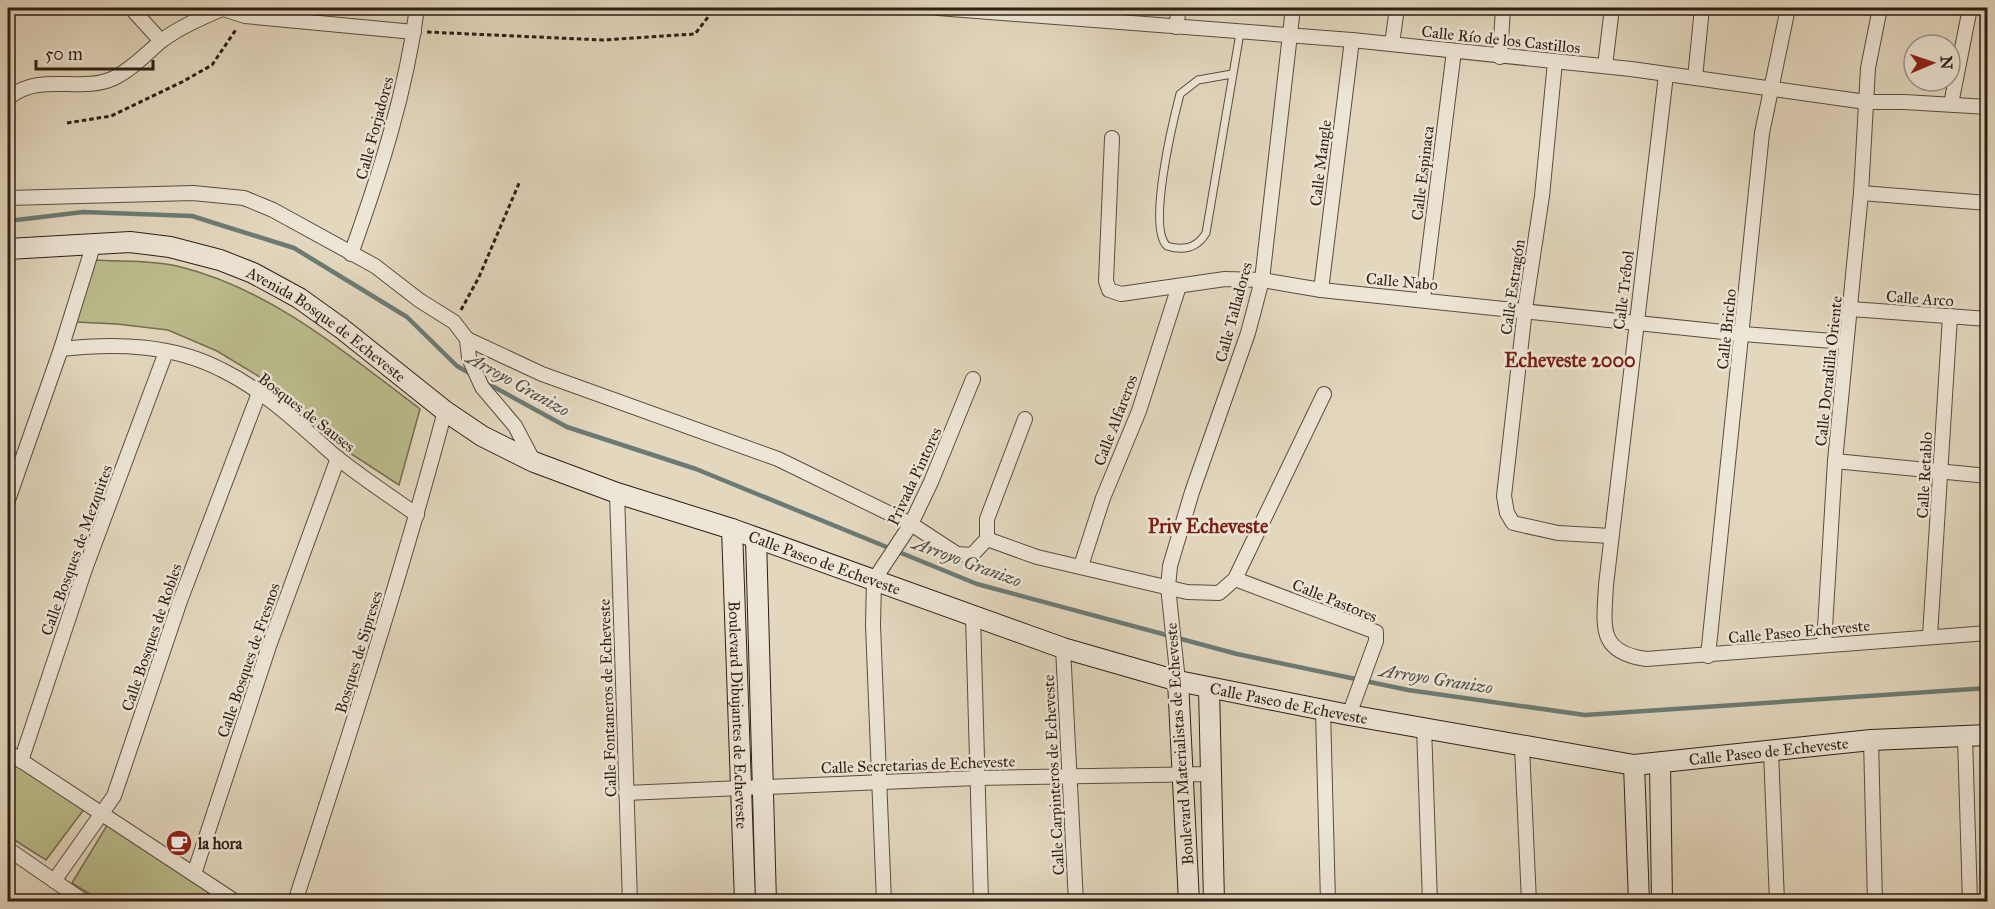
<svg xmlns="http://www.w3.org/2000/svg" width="1995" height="909" font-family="'IM FELL Great Primer',serif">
  <rect width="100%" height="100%" fill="#e3d7be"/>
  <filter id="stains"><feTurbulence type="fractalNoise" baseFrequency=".00333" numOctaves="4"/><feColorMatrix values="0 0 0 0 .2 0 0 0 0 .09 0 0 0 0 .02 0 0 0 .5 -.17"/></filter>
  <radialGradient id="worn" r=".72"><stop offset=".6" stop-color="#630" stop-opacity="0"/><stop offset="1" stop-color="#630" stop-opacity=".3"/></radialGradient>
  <g fill="#bbbc8c" stroke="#746e50" stroke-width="1.5">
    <path d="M94 260C122 262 154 260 181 267 272 290 346 353 420 409L399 485 339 446 260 377 217 351 168 330 117 324 76 322Z"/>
    <path d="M8 757 85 808 46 860 8 836Z"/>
    <path d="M109 822 231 901H101L72 883Z"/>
  </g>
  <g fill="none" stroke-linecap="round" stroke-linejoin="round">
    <g stroke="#6b7b74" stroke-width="4.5">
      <path d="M8 221 83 212 192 216 294 248 407 317 457 366 473 375"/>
      <path d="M483 381 567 427 696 469 977 584 1237 654 1408 690 1585 715 1988 688"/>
    </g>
    <defs>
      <path id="lane" d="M1232 74 1198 80 1180 94C1173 121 1147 228 1167 246 1183 251 1197 248 1206 233L1240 33"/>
      <g id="street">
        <path d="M131 8 161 41"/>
        <path d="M220 8 245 16 414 32"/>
        <path d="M938 8 1352 40 1631 69 1866 102H1904L1988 107"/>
        <path d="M1176 27 1179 8"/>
        <path d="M1392 44 1397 8"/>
        <path d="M1500 57 1503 8"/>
        <path d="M1555 62 1542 196 1525 309 1504 496 1507 513 1513 523 1558 533 1611 536"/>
        <path d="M1605 66 1612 8"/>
        <path d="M1666 75 1606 585C1604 626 1597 652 1646 659L1988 633"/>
        <path d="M1695 78 1702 8"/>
        <path d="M8 98C41 71 81 94 114 78 132 69 146 54 161 41 180 27 201 18 222 9"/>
        <path d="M1951 104 1970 8"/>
        <path d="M1112 138 1106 281 1109 290 1121 294 1225 279 1262 280 1321 290 1743 334 1846 342"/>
        <path d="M1861 193 1988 203"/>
        <path d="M8 198 193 193 244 198 273 210 375 266 419 300 454 322 467 339 469 358 482 387 515 426 534 462"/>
        <path d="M351 254C380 173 406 92 417 8"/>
        <path d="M1321 290 1352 40"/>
        <path d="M1423 299 1454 51"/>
        <path d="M1851 309 1988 319"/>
        <path d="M467 339 542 374 778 459 911 524 957 554 972 555 987 539"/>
        <path d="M61 349C115 343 172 344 222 370 265 391 300 425 335 456 361 477 390 496 417 515"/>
        <path d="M1835 461 1988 476"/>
        <path d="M617 493 630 902"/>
        <path d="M8 500 61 349 94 243"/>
        <path d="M987 539 1037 557 1187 592 1219 593 1235 579 1324 394"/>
        <path d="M987 539V519L1025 419"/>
        <path d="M1081 566 1103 498 1139 411 1179 286"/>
        <path d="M1235 579 1376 632V641L1349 715"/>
        <path d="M973 616 981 902"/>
        <path d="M1930 636 1950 316"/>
        <path d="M1824 644 1835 461 1861 193 1868 68 1880 8"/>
        <path d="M1063 648 1076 902"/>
        <path d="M1708 656 1762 133 1788 8"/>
        <path d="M1178 681 1168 587 1170 566 1192 492 1248 333 1262 280 1293 8"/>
        <path d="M1323 710 1328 902"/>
        <path d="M1424 726 1430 902"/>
        <path d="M1965 737 1970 902"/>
        <path d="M1871 740 1875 902"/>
        <path d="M1522 746 1529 902"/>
        <path d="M1771 751 1777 902"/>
        <path d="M8 752 236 902"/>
        <path d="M21 761 85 569 166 352"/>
        <path d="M626 793 976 778 1211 774"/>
        <path d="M8 849 85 902"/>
        <path d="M194 874 269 646 338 458"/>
        <path d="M54 881 114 796 180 601 259 393"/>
        <path d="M295 902C348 739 401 576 445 411"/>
        <path d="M884 902 873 625 874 580 911 524 931 482 973 379"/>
      </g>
      <g id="secondary">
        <path id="s1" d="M8 249 130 242 170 247 220 260 253 273 299 298 341 328 445 411 482 436 534 462 617 493 732 529 1063 648 1178 681 1349 715 1634 765 1871 740 1988 735"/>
        <path id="s2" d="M732 529 745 902"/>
        <path d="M756 538 766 902"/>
        <path d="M1178 681 1189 902"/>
        <path d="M1209 688 1214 902"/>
        <path d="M1660 763 1662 902"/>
        <path d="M1634 765 1639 902"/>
      </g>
    </defs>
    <use href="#lane" stroke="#5a4d3f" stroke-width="9"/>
    <use href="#street" stroke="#5a4d3f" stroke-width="16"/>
    <use href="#secondary" stroke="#2d1f15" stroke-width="22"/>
    <g stroke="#2d1f15" stroke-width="3" stroke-dasharray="4.5 3" stroke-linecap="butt">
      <path d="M427 32 603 40 695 34 715 8"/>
      <path d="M67 123 111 116 182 82 212 65 237 28"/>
      <path d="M461 310 479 277 520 181"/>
    </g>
    <use href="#lane" stroke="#ede5d5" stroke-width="7"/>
    <use href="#street" stroke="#ede5d5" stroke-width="14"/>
    <use href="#secondary" stroke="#ede5d5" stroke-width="20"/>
  </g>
  <defs>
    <symbol id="cafe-disc" viewBox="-11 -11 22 22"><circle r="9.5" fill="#8f2418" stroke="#ede5d5"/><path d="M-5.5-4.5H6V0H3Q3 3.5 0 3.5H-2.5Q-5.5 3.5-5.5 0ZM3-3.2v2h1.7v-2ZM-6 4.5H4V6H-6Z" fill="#fff"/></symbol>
  </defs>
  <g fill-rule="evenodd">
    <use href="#cafe-disc" x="164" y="828" width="30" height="30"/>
  </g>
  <g text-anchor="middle" stroke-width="5" stroke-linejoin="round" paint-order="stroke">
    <g font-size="16" fill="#2d1f15" stroke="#ede5d5">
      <text transform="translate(1501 39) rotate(6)" y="6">Calle Río de los Castillos</text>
      <text transform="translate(374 128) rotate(-75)" y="6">Calle Forjadores</text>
      <text transform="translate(1320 163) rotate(-83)" y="6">Calle Mangle</text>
      <text transform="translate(1422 173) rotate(-83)" y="6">Calle Espinaca</text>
      <text transform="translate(1402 281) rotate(5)" y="6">Calle Nabo</text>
      <text transform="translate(1512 287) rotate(-82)" y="6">Calle Estragón</text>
      <text transform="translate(1623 290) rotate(-83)" y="6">Calle Trébol</text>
      <text transform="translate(1920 298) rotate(4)" y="6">Calle Arco</text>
      <text transform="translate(1233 312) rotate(-75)" y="6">Calle Talladores</text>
      <text dy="6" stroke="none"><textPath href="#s1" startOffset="339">Avenida Bosque de Echeveste</textPath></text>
      <text transform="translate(1726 329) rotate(-84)" y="6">Calle Bricho</text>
      <text transform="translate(1828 371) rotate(-84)" y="6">Calle Doradilla Oriente</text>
      <text transform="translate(307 412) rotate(38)" y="6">Bosques de Sauses</text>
      <text transform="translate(1115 420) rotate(-69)" y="6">Calle Alfareros</text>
      <text transform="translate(1924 475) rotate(-87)" y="6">Calle Retablo</text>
      <text transform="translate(914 476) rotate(-65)" y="6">Privada Pintores</text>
      <text transform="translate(76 550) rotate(-70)" y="6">Calle Bosques de Mezquites</text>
      <text dy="6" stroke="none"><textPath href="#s1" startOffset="897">Calle Paseo de Echeveste</textPath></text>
      <text transform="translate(1335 600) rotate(22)" y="6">Calle Pastores</text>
      <text transform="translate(1799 631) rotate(-5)" y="6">Calle Paseo Echeveste</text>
      <text transform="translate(151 637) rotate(-71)" y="6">Calle Bosques de Robles</text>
      <text transform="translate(358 652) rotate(-73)" y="6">Bosques de Sipreses</text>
      <text transform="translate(248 660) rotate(-71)" y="6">Calle Bosques de Fresnos</text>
      <text transform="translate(607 698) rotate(-92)" y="6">Calle Fontaneros de Echeveste</text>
      <text dy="6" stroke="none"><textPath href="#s1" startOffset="1383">Calle Paseo de Echeveste</textPath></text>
      <text dy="6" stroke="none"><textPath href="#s2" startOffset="186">Boulevard Dibujantes de Echeveste</textPath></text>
      <text transform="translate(1179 744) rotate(-94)" y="6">Boulevard Materialistas de Echeveste</text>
      <text dy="6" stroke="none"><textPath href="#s1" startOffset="1869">Calle Paseo de Echeveste</textPath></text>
      <text transform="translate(918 764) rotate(-2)" y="6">Calle Secretarias de Echeveste</text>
      <text transform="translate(1053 775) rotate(-93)" y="6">Calle Carpinteros de Echeveste</text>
    </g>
    <g font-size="16" font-weight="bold" fill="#2d1f15" stroke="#ede5d5" text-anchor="start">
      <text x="198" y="849">la hora</text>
    </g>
    <g font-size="18" font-style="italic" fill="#4c4d45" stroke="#ede5d5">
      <text transform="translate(518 384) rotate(29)" y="6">Arroyo Granizo</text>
      <text transform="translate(967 562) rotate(20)" y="6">Arroyo Granizo</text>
      <text transform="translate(1436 679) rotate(9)" y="6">Arroyo Granizo</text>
    </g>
    <g font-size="20" font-weight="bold" fill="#7a1f14" stroke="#ede5d5">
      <text x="1570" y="367">Echeveste 2000</text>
      <text x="1208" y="533">Priv Echeveste</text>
    </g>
  </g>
  <rect width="1995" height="909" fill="none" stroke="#e3d7be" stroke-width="30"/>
  <rect x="9" y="9" width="1977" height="891" fill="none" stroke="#2d1f15" stroke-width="3"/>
  <rect x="15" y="15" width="1965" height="879" fill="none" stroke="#2d1f15" stroke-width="1.5"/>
  <g transform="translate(1932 63) rotate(88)"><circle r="28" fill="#ede5d5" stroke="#a09688" stroke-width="1.5"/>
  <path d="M0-4.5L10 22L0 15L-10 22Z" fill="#8f2418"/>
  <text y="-9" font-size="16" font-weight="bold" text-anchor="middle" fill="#2d1f15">N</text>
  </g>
  <path d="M36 60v9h117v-9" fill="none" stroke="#2d1f15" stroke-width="3"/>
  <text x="45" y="60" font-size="18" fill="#2d1f15" stroke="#ede5d5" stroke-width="4.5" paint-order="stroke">50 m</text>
  <rect width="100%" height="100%" filter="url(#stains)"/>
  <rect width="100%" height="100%" fill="url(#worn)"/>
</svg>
